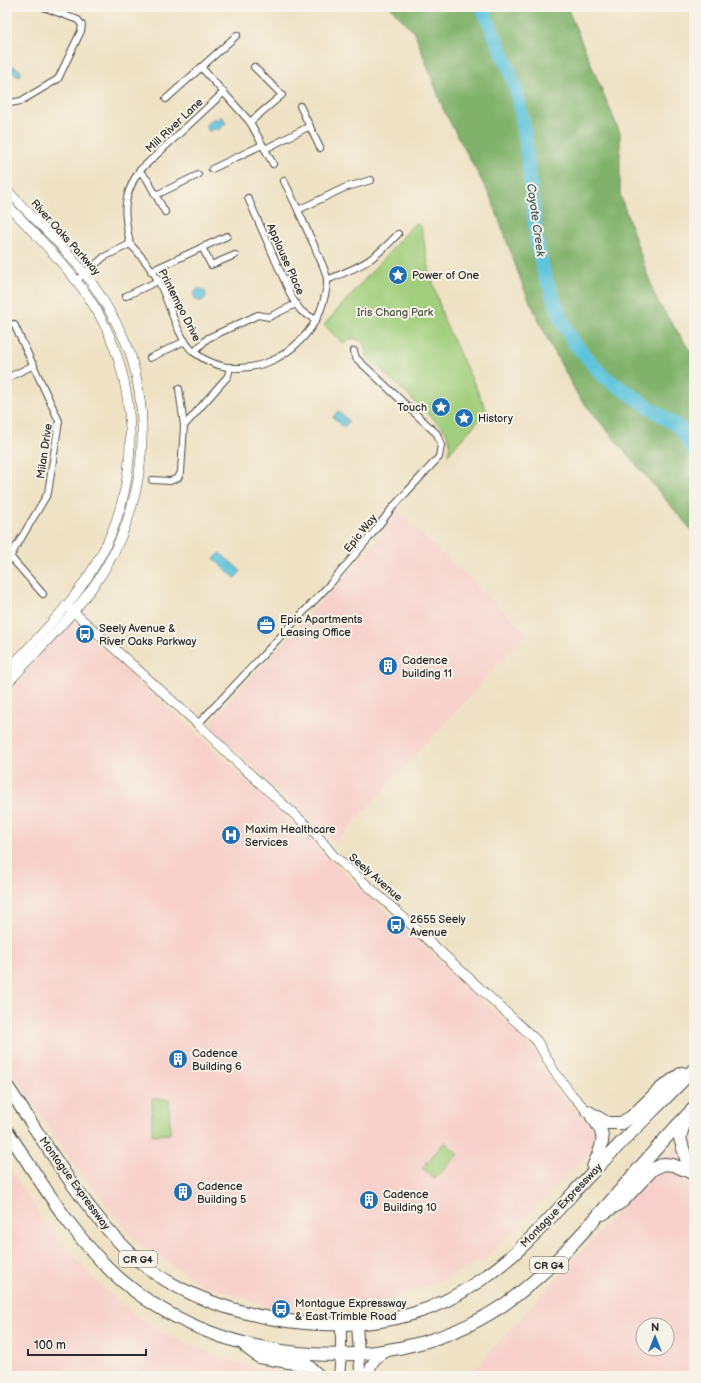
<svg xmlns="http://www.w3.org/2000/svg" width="701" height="1383" font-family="'Balsamiq Sans',sans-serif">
  <rect width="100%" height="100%" fill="#f7f3e8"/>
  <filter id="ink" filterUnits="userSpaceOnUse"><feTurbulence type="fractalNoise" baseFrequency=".025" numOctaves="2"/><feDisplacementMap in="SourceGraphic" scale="8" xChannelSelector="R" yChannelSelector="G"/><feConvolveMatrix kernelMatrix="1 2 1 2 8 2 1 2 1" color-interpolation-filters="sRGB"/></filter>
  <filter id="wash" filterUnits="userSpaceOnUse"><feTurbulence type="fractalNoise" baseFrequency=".012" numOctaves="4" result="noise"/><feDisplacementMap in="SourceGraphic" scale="16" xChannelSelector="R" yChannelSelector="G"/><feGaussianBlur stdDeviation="0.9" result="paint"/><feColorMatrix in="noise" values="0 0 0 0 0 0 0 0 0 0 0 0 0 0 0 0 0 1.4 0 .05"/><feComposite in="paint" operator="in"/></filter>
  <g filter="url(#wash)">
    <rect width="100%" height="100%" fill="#efe2c4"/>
    <g fill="#f7d0cb" fill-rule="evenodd">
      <path d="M397 511 527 633 336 843 215 733 212 723 213 719 377 540Z"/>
      <path d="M71 619 303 832 325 855 524 1040 538 1057 553 1085 565 1100 591 1125 600 1141 492 1253 449 1277 386 1301 319 1310 265 1305 202 1285 137 1242 74 1165 7 1063V695Z"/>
      <path d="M694 1128V1376H468ZM643 1325H667V1349H643Z"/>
      <path d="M7 1165 45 1223 95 1281 137 1317 172 1338 247 1366 309 1376H7Z"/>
    </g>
    <g fill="#a2cf7d" stroke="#667d54">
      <path d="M415 223 421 226 430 273 445 323 487 411 448 454C451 443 450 437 443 428L367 357V350L364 342 353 338 342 343 324 325Z"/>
      <path d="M152 1099H169L170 1134 152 1135Z"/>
      <path d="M445 1142 458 1154 435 1179 422 1168Z"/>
    </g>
    <path fill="#81b26c" stroke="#566e4c" d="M390 7H567L620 133V195L656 299 694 357V533L578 396 549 342 524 289 492 200 444 111 415 33Z"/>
    <g fill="#5fc4dd" stroke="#457884">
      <path d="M10 64 21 71 20 76 8 71Z"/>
      <path d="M221 116 226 123 219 130 217 128 215 130 213 129 210 132 205 126 214 118 217 120Z"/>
      <circle cx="200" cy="295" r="6"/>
      <path d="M338 411 349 421 344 427 333 417Z"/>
      <path d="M220 553 241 571 235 578 214 559Z"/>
    </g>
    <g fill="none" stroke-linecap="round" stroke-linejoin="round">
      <path stroke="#5fc4dd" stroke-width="14" d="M482 7 509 68 519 101 525 135 537 243 545 276 563 323 574 343 603 376 680 428 694 451"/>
    </g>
  </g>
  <g filter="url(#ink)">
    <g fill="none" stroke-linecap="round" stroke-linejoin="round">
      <defs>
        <g id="street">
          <path d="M201 67 250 122 273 164"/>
          <path d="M166 99 237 35"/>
          <path d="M7 101 10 103 21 101 58 79 81 31 82 25 78 20 43 7"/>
          <path d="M300 106 320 148"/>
          <path d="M250 122 282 95 254 67"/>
          <path d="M265 149 310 126"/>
          <path d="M212 169 262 145"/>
          <path d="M139 171 147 179 165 212"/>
          <path d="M156 195 198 175"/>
          <path d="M248 198 292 298 301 311 316 320"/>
          <path d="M298 210 344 188 371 180"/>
          <path d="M130 244C141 255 150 267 158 280 169 301 177 339 195 353 241 388 302 357 321 309 324 300 328 288 327 279 325 267 318 256 314 245 304 224 295 202 284 181"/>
          <path d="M130 244C124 214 121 199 139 171L223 93"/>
          <path d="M202 247 211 265 235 255"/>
          <path d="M151 271 227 236"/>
          <path d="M327 280C361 266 372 262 398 234"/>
          <path d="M76 281 104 257 130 244"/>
          <path d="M126 296 158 281"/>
          <path d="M194 352 208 338 258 315 269 317 296 304"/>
          <path d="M150 358 185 341"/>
          <path d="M7 378 34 365"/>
          <path d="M184 426 228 376 230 367"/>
          <path d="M152 480 170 481 178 478 181 472 184 426 179 389"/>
          <path d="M7 553 43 594"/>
          <path d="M10 557 48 493 59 421 14 324"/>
          <path d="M198 724 331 583 369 538 393 507 439 457 441 445 437 434 356 358 354 351"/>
        </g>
        <g id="secondary">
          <path d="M7 190C37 223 73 254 98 292 110 311 122 331 130 353 153 425 143 507 103 572 77 613 39 648 7 684"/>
          <path d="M7 205C35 233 67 266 89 298 142 377 144 487 94 567 71 606 37 638 7 671"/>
          <path d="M66 605 198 724 239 764 316 834 333 855 403 917 537 1041 554 1071 572 1095 587 1111"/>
        </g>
        <g id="primary">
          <path d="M357 1324 360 1370 363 1376"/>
          <path d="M339 1376 341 1355V1325"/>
          <path d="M369 1376C370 1362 376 1357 388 1351"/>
        </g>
        <g id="highway">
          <path d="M7 1086C46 1144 86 1214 138 1260 203 1317 329 1339 412 1314 436 1307 459 1295 479 1281 522 1253 553 1214 588 1177 623 1140 659 1105 694 1069"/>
          <path d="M587 1111 607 1123H621L631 1117 660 1089 682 1073"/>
          <path d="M592 1117C609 1137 602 1145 593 1167"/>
          <path d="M685 1120 680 1138 690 1172"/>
          <path d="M7 1131C42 1183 74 1239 121 1280 226 1370 401 1382 513 1298 581 1246 634 1168 694 1108"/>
          <path d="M603 1214 623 1201 653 1169 664 1164 673 1165 690 1172"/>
          <path d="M246 1347 259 1357 307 1365 319 1376"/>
        </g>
      </defs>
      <use href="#street" stroke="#484642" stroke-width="8"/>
      <use href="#secondary" stroke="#484642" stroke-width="10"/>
      <use href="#primary" stroke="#484642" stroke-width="12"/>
      <use href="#highway" stroke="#484642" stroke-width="14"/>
      <use href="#street" stroke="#fff" stroke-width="6"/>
      <use href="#secondary" stroke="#fff" stroke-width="9"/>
      <use href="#primary" stroke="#fff" stroke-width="10"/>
      <use href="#highway" stroke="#fff" stroke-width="12"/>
    </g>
  </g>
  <defs>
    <symbol id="sight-disc" viewBox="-11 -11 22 22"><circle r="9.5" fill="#1f6fb2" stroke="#f7f3e8"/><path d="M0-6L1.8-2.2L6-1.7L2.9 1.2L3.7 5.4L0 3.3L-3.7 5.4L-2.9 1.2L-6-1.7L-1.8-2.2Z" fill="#fff"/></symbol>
    <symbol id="office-disc" viewBox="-11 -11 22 22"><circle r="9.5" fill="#1f6fb2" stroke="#f7f3e8"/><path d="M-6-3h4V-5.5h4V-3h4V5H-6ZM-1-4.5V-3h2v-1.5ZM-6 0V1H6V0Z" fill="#fff"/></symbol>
    <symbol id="bus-disc" viewBox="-11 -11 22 22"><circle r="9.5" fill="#1f6fb2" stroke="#f7f3e8"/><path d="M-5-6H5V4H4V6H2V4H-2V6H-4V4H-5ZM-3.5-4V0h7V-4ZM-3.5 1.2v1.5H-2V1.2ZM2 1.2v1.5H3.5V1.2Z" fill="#fff"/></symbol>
    <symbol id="building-disc" viewBox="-11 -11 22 22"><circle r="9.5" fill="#1f6fb2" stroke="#f7f3e8"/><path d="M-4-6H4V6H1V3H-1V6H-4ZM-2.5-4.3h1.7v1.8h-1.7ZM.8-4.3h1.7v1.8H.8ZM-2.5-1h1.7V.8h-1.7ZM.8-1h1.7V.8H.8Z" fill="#fff"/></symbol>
    <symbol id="hospital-disc" viewBox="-11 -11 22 22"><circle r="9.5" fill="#1f6fb2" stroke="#f7f3e8"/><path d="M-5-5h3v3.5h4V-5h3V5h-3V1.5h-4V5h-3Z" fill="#fff"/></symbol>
  </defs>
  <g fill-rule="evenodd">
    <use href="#sight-disc" x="387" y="264" width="22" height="22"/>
    <use href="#sight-disc" x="430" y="396" width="22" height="22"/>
    <use href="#sight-disc" x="453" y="407" width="22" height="22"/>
    <use href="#office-disc" x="255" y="614" width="22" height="22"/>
    <use href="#bus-disc" x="74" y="623" width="22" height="22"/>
    <use href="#building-disc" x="377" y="655" width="22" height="22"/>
    <use href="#hospital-disc" x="220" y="824" width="22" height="22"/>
    <use href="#bus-disc" x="385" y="914" width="22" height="22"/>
    <use href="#building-disc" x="167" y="1048" width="22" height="22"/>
    <use href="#building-disc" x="172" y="1181" width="22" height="22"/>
    <use href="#building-disc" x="358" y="1189" width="22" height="22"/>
    <use href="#bus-disc" x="270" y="1298" width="22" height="22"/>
  </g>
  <g text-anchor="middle" stroke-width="4" stroke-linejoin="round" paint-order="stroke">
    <g fill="#f7f3e8" stroke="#686764" stroke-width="1">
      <rect x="119" y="1251" width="38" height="16" rx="3"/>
      <rect x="530" y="1257" width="38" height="16" rx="3"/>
    </g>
    <g font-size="10" font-weight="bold" fill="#2b2b2b">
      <text x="138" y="1263">CR G4</text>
      <text x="549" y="1269">CR G4</text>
    </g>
    <g font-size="11" fill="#2b2b2b" stroke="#f7f3e8">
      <text transform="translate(174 125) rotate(-43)" y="4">Mill River Lane</text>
      <text transform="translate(66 237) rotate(48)" y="4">River Oaks Parkway</text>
      <text transform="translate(286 259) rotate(66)" y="4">Applause Place</text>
      <text transform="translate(180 305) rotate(63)" y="4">Printempo Drive</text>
      <text transform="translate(44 451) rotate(-82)" y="4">Milan Drive</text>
      <text transform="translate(360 533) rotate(-51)" y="4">Epic Way</text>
      <text transform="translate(376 877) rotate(41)" y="4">Seely Avenue</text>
      <text transform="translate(75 1183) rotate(54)" y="4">Montague Expressway</text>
      <text transform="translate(561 1205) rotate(-46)" y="4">Montague Expressway</text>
    </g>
    <g font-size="11" fill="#2b2b2b" stroke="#f7f3e8" text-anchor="start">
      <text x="412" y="279">Power of One</text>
      <text x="427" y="411" text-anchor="end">Touch</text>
      <text x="478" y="422">History</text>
      <text x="280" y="623">Epic Apartments<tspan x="280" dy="13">Leasing Office</tspan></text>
      <text x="99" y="632">Seely Avenue &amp;<tspan x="99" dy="13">River Oaks Parkway</tspan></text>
      <text x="402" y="664">Cadence<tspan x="402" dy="13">building 11</tspan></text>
      <text x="245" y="833">Maxim Healthcare<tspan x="245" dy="13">Services</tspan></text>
      <text x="410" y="923">2655 Seely<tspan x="410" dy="13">Avenue</tspan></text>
      <text x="192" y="1057">Cadence<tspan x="192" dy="13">Building 6</tspan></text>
      <text x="197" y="1190">Cadence<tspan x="197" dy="13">Building 5</tspan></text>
      <text x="383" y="1198">Cadence<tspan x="383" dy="13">Building 10</tspan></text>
      <text x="295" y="1307">Montague Expressway<tspan x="295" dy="13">&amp; East Trimble Road</tspan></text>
    </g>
    <g font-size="11" fill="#495440" stroke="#f7f3e8">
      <text x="395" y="316">Iris Chang Park</text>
    </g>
    <g font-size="12" font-style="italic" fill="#3b5960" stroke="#f7f3e8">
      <text transform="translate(536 220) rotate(82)" y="4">Coyote Creek</text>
    </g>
  </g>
  <rect width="701" height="1383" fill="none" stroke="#f7f3e8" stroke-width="24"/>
  <g transform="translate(655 1337)"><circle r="19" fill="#f7f3e8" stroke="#a5a39c"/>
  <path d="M0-3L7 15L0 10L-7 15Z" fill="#1f6fb2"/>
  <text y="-6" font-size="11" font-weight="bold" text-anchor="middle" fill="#2b2b2b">N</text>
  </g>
  <path d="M28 1349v6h118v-6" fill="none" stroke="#2b2b2b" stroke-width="2"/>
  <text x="34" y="1349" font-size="12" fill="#2b2b2b" stroke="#f7f3e8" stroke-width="3" paint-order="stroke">100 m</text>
</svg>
